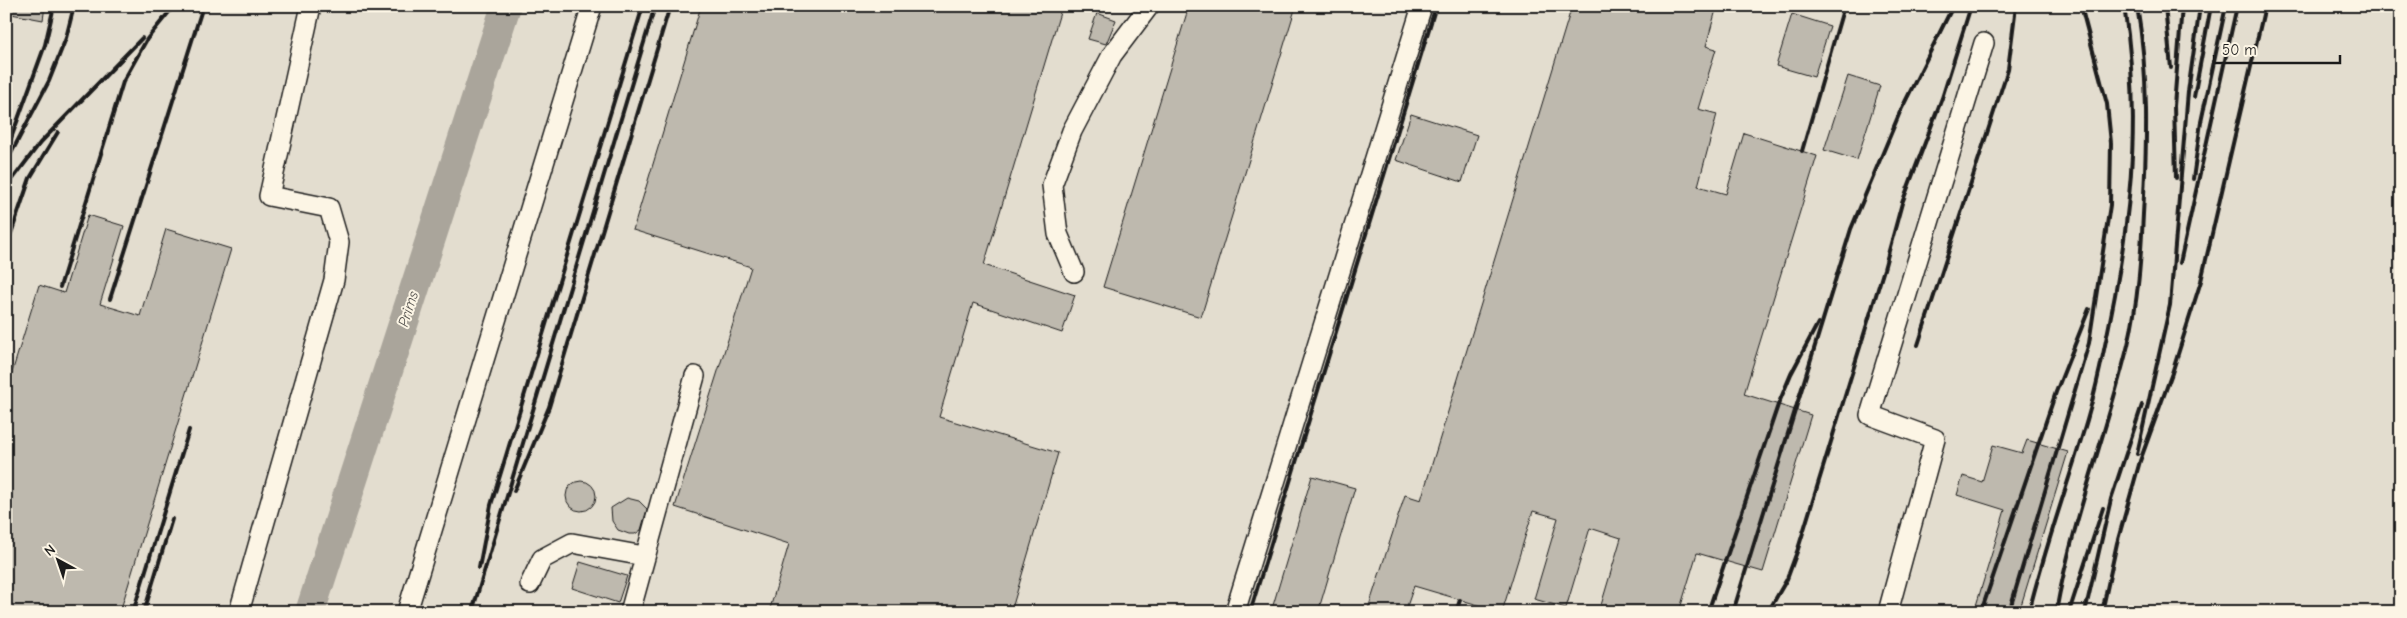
<svg xmlns="http://www.w3.org/2000/svg" width="2407" height="618" font-family="'Comic Neue',sans-serif">
  <rect width="100%" height="100%" fill="#f3ecdd"/>
  <filter id="ink" filterUnits="userSpaceOnUse"><feTurbulence type="fractalNoise" baseFrequency=".02" numOctaves="2"/><feDisplacementMap in="SourceGraphic" scale="10" xChannelSelector="R" yChannelSelector="G"/><feConvolveMatrix kernelMatrix="1 2 1 2 8 2 1 2 1" color-interpolation-filters="sRGB"/></filter>
  <g filter="url(#ink)">
    <rect fill="#e3ddcf" x="6" y="6" width="2395" height="606"/>
    <g fill="none" stroke-linecap="round" stroke-linejoin="round">
      <path stroke="#aaa59b" stroke-width="30" d="M310 612 506 6"/>
    </g>
    <g fill="#beb9ae" stroke="#1c1c1c">
      <path d="M6 6H45L43 20 6 13Z"/>
      <path d="M701 6H1062L984 265 1075 295 1062 333 973 303 939 417 1058 453 1011 612H769L789 544 675 507 751 267 633 230Z"/>
      <path d="M1189 6H1296L1201 317 1103 287Z"/>
      <path d="M1572 6H1717L1706 46 1716 49 1698 109 1717 114 1698 186 1726 194 1744 133 1817 156 1744 394 1811 415 1763 572 1697 553 1679 612H1599L1621 538 1590 528 1566 608 1534 599 1558 518 1533 511 1502 612 1414 586 1405 612H1367L1405 495 1421 500Z"/>
      <path d="M1097 13 1116 20 1106 44 1088 39Z"/>
      <path d="M1792 14 1830 26 1814 77 1776 66Z"/>
      <path d="M1848 76 1880 86 1857 160 1824 150Z"/>
      <path d="M1411 114 1477 135 1462 182 1396 160Z"/>
      <path d="M88 215 124 226 100 304 140 316 166 229 231 249 120 612H6V392L39 285 64 293Z"/>
      <path d="M2027 440 2068 452 2019 612H1985L1975 609 2005 510 1957 495 1963 476 1982 482 1993 445 2022 453Z"/>
      <path d="M1312 476 1355 488 1318 612H1271Z"/>
      <circle cx="581" cy="496" r="15"/>
      <path d="M627 498 639 501 647 509 641 530 635 534H629L618 530 612 521 611 508Z"/>
      <path d="M580 562 627 576 618 603 572 588Z"/>
    </g>
    <g fill="none" stroke-linecap="round" stroke-linejoin="round">
      <defs>
        <g id="minor">
          <path d="M1074 272 1058 234 1052 185 1072 131 1112 55 1149 6"/>
          <path d="M530 584 542 559 572 543 644 556"/>
          <path d="M239 612 334 280 339 242 329 208 269 196 311 6"/>
          <path d="M407 612 592 6"/>
          <path d="M630 612 695 376"/>
          <path d="M1235 612 1422 6"/>
          <path d="M1888 612 1935 439 1870 415 1984 43"/>
        </g>
      </defs>
      <use href="#minor" stroke="#1c1c1c" stroke-width="22"/>
      <use href="#minor" stroke="#fcf5e5" stroke-width="19"/>
      <g stroke="#1c1c1c" stroke-width="4">
        <path d="M2165 6 2171 68"/>
        <path d="M2194 97 2211 6"/>
        <path d="M1802 151 1844 6"/>
        <path d="M6 152 45 45 54 6"/>
        <path d="M6 163 49 81 66 38 74 6"/>
        <path d="M2176 178 2174 106 2182 6"/>
        <path d="M2193 179 2201 122 2226 6"/>
        <path d="M6 188 40 143 142 38"/>
        <path d="M6 248 30 178 58 132"/>
        <path d="M2180 263 2237 6"/>
        <path d="M60 287 123 82 147 39 174 6"/>
        <path d="M110 299 203 6"/>
        <path d="M1918 345 2008 69 2016 6"/>
        <path d="M2137 454 2170 305 2188 92 2200 6"/>
        <path d="M514 491 549 407 670 6"/>
        <path d="M479 568 491 505 643 6"/>
        <path d="M133 612 189 430"/>
        <path d="M144 612 172 519"/>
        <path d="M472 612 655 6"/>
        <path d="M1250 612 1436 6"/>
        <path d="M1456 612 1460 600"/>
        <path d="M1708 612 1778 405 1791 374 1818 323"/>
        <path d="M1733 612 1851 229 1900 112 1953 6"/>
        <path d="M1768 612 1787 579 1798 549 1884 269 1902 203 1942 98 1971 6"/>
        <path d="M1981 612 2056 392 2089 309"/>
        <path d="M2009 612 2089 343 2110 205 2111 143 2107 104 2081 6"/>
        <path d="M2029 612C2045 547 2068 484 2087 420 2099 379 2107 337 2115 295 2133 197 2140 105 2124 6"/>
        <path d="M2056 612C2072 521 2106 435 2128 345 2138 302 2141 258 2143 214 2147 144 2149 75 2137 6"/>
        <path d="M2069 612 2103 508"/>
        <path d="M2085 612 2111 499 2142 405"/>
        <path d="M2102 612 2117 543 2140 461 2172 373 2201 281 2265 6"/>
      </g>
    </g>
  </g>
  <g text-anchor="middle" stroke-width="4" stroke-linejoin="round" paint-order="stroke">
    <g font-size="15" font-style="italic" fill="#55534f" stroke="#fcf5e5">
      <text transform="translate(408 309) rotate(-72)" y="5">Prims</text>
    </g>
  </g>
  <rect width="2407" height="618" fill="none" stroke="#fcf5e5" stroke-width="25"/>
  <rect x="12" y="12" width="2382" height="593" fill="none" stroke="#1c1c1c" stroke-width="2" filter="url(#ink)"/>
  <g transform="translate(58 560) rotate(320)" stroke="#fcf5e5" stroke-width="4" paint-order="stroke">
  <path d="M0-4L9 19L0 12L-9 19Z" fill="#1c1c1c"/>
  <text y="-8" font-size="14" font-weight="bold" text-anchor="middle" fill="#1c1c1c">N</text>
  </g>
  <path d="M2214 55v8h126v-8" fill="none" stroke="#1c1c1c" stroke-width="2.5"/>
  <text x="2222" y="55" font-size="15" fill="#1c1c1c" stroke="#fcf5e5" stroke-width="4" paint-order="stroke">50 m</text>
</svg>
